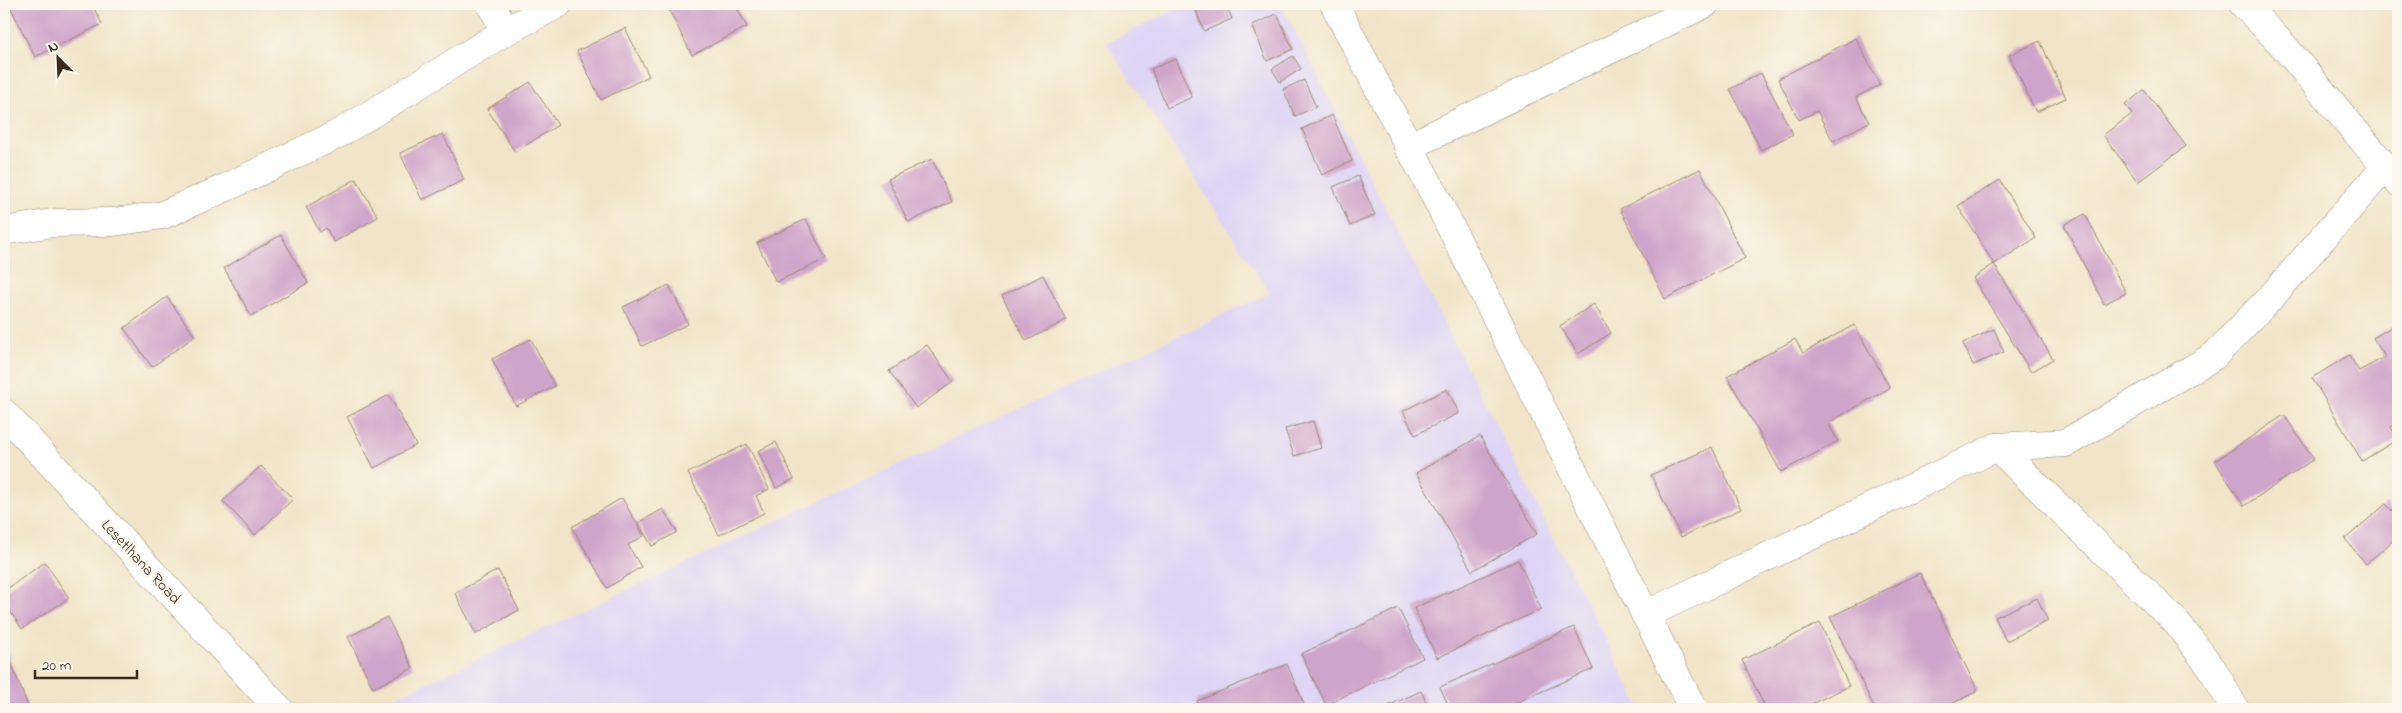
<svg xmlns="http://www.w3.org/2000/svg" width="2402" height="713" font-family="'Indie Flower',sans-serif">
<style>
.built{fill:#ded5f5}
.building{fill:#cfa4ca}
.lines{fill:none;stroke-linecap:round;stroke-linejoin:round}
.minor-casing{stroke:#968774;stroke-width:29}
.minor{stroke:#fff;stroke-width:28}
.labels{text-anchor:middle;stroke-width:5;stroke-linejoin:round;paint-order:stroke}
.street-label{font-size:16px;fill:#3b2a1e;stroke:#fbf7ec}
</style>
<rect width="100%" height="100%" fill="#fbf7ec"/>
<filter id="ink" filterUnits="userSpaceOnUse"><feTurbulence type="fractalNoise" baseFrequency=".02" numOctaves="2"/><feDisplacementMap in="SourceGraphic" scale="10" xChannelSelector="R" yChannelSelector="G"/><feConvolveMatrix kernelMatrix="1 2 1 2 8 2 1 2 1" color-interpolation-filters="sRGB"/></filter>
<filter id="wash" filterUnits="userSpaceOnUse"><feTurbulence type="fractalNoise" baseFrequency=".0096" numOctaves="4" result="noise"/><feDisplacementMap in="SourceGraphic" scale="20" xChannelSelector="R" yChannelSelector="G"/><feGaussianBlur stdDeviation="1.12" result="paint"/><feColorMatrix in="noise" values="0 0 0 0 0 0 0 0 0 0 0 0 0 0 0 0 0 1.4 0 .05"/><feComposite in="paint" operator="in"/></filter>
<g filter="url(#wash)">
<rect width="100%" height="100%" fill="#f2e4c9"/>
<path class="built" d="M1187 4H1281L1641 709H370L1270 293 1106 43Z"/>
<g id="blocks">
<g class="building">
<path d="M9 4H92L102 24 35 57Z"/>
<path d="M671 4H735L747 27 692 55 667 6Z"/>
<path d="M1212 4H1226L1232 19 1204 31 1196 11Z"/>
<path d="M1277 14 1293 49 1267 61 1252 25Z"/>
<path d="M625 28 649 76 601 100 577 51Z"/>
<path d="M1856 38 1880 85 1856 97 1869 122 1833 141 1817 111 1799 120 1778 79Z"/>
<path d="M2040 41 2066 98 2036 112 2009 55Z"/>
<path d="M1293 56 1301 69 1280 82 1272 69Z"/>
<path d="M1176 59 1192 97 1167 108 1151 69Z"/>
<path d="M1761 73 1793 134 1761 150 1730 89Z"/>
<path d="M1304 80 1316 107 1295 116 1283 89Z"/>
<path d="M530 82 558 125 515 152 487 109Z"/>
<path d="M2144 90 2186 146 2138 182 2103 135 2132 114 2125 105Z"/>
<path d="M1332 115 1352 161 1322 175 1302 129Z"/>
<path d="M443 134 464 180 422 200 400 153Z"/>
<path d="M932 159 952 202 908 222 888 179Z"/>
<path d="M1700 169 1745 258 1665 299 1620 209Z"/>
<path d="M1358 176 1375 215 1350 226 1333 187Z"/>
<path d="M356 179 378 217 334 242 326 228 320 232 306 207Z"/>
<path d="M2000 180 2036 238 1994 264 1958 206Z"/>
<path d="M2085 214 2126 293 2104 304 2064 225Z"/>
<path d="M806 219 826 259 776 282 757 243Z"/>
<path d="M281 235 308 283 251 316 224 268Z"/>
<path d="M1994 264 2053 359 2031 372 1973 278Z"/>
<path d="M1043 275 1066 320 1026 341 1002 296Z"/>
<path d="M669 285 688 324 642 346 623 307Z"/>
<path d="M167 297 195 336 152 367 124 328Z"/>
<path d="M1594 304 1611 333 1578 354 1560 326Z"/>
<path d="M1854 325 1890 388 1828 423 1838 441 1781 472 1727 376 1795 339 1803 353Z"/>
<path d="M2393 326 2398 334V423L2391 427 2398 439 2362 461 2312 378 2349 355 2359 371 2385 357 2373 338Z"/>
<path d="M1994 329 2004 352 1973 365 1963 343Z"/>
<path d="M531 339 555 386 516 406 492 359Z"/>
<path d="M927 345 953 382 916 408 889 371Z"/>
<path d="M1447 389 1459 413 1415 435 1403 411Z"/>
<path d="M389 395 416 445 374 468 347 417Z"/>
<path d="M2284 415 2314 459 2244 506 2215 461Z"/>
<path d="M1313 421 1321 448 1294 456 1285 429Z"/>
<path d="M1480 436 1537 534 1472 571 1416 473Z"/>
<path d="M776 442 794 479 776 488 758 451Z"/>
<path d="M747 444 769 489 756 496 764 513 719 535 688 473Z"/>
<path d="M1712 447 1741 509 1681 537 1651 475Z"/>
<path d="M261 466 293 499 255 535 223 501Z"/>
<path d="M622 498 644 536 628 545 641 567 607 588 572 527Z"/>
<path d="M2386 504 2398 518V536L2366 564 2345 539Z"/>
<path d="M663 509 677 532 652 546 638 523Z"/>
<path d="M1518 560 1541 609 1437 658 1414 608Z"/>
<path d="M45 562 69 598 22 629 4 602V591Z"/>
<path d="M498 570 519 610 476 634 455 593Z"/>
<path d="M1920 573 1978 691 1941 709H1875L1830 617Z"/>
<path d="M2037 598 2048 621 2006 641 1995 617Z"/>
<path d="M1398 608 1423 658 1326 705 1301 654Z"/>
<path d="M387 617 413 668 373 688 348 637Z"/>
<path d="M1820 623 1849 686 1801 709H1766L1742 660Z"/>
<path d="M1574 627 1593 669 1502 709H1450L1440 687Z"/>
<path d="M6 650 29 709H4V651Z"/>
<path d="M1287 664 1306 709H1200L1197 701Z"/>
<path d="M1421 691 1429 709H1381Z"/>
</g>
</g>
</g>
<g filter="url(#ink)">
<use href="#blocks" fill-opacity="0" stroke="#968774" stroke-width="1"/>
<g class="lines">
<g class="minor-casing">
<g id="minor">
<path d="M490 4 506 31"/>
<path d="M1334 4 1431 188 1693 709"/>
<path d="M2243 4 2281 43 2398 182"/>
<path d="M1408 147 1705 4"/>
<path d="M4 231 52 223 113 222 163 215 227 187 340 133 506 31 558 4"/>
<path d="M4 413 279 709"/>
<path d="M1997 447 2066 443 2214 356 2272 296 2385 167"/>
<path d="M1645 615 1997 447 2177 623 2213 670 2235 709"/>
</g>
</g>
<use href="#minor" class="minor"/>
</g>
</g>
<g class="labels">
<g class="street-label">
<text transform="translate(142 561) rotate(47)" y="6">Lesetlhana Road</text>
</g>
</g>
<rect width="2402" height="713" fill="none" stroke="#fbf7ec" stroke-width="20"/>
<g transform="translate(58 58) rotate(336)" stroke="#fbf7ec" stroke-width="4" paint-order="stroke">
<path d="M0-4L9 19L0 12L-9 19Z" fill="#3b2a1e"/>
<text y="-8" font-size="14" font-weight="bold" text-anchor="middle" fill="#3b2a1e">N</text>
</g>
<path d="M35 670v8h102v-8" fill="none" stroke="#3b2a1e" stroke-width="2.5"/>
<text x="42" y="670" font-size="15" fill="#3b2a1e" stroke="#fbf7ec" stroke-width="4" paint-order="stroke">20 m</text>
</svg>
